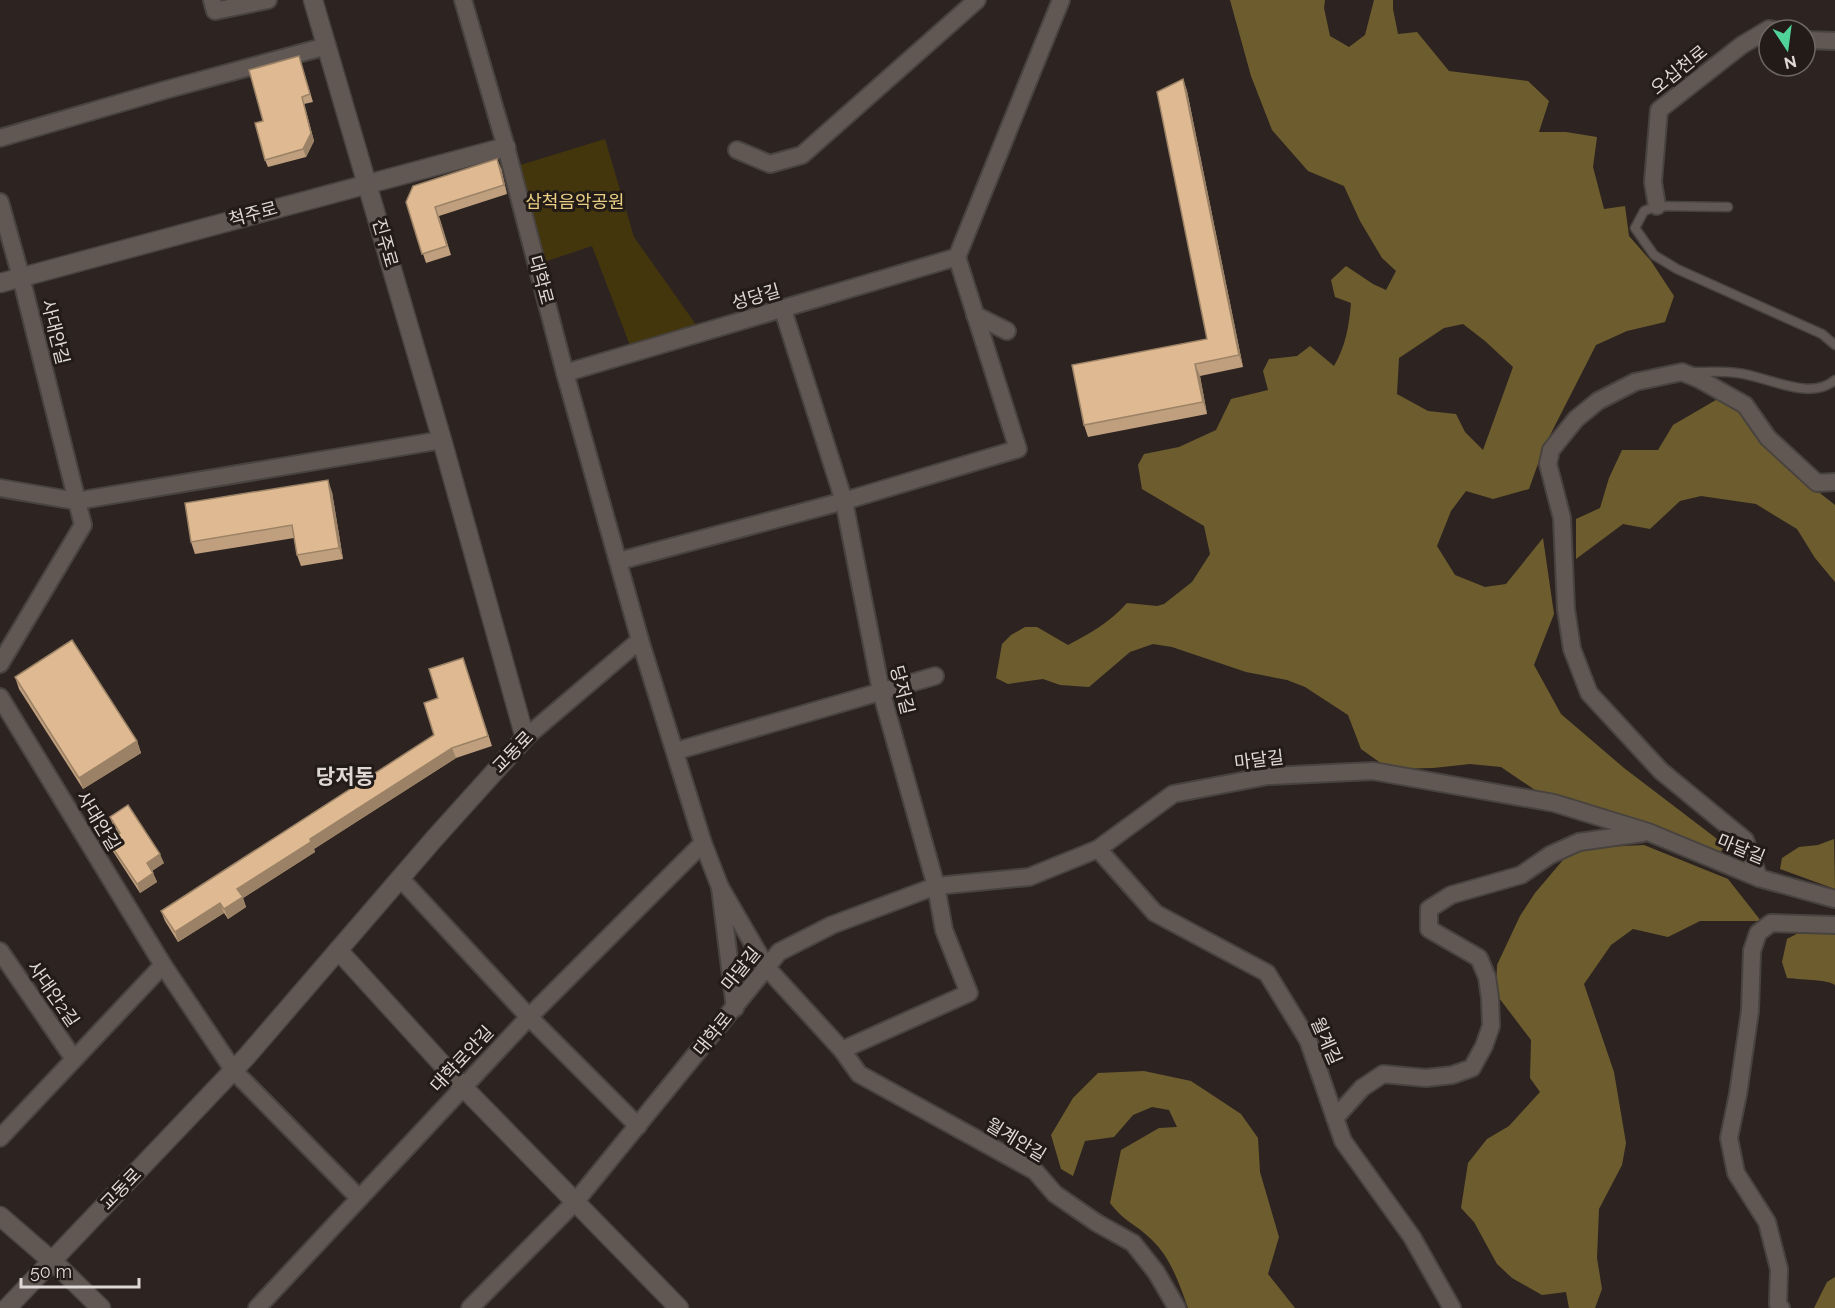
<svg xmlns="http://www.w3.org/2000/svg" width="1835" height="1308" font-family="Raleway,'Noto Sans KR',sans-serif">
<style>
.green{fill:#43360d}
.forest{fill:#6d5d2e;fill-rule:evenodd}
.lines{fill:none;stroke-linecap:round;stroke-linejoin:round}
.lane-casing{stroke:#49433f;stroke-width:11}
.street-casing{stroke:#49433f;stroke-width:20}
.secondary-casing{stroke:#49433f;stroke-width:21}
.lane{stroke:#615854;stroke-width:8}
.street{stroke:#615854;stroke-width:16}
.secondary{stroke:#615854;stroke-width:18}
.wall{fill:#bf9f7d}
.shaded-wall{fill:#9b8266}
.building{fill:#deb991;stroke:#9b8266;stroke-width:1.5}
.labels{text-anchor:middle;stroke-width:6;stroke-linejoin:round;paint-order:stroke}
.street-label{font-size:18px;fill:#ded8d6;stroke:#231b17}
.park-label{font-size:18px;fill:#e9cf84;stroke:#231b17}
.quarter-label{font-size:21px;font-weight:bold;fill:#ded8d6;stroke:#231b17}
</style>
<rect width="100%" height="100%" fill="#2d2421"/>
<path class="green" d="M605 139 634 237 699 329 631 348 592 246 541 263 517 166Z"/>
<g class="forest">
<path d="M1230 0H1325L1324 8 1330 36 1349 47 1365 35 1374 0H1393V9L1398 34 1417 32 1449 71 1528 81 1549 101 1539 132H1566L1597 137 1593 167 1604 209 1625 206 1629 236 1651 261 1674 296 1665 322 1627 331 1596 345 1544 447 1529 489 1493 499 1466 491 1451 511 1437 546 1455 575 1485 587 1506 584 1543 538 1554 614 1534 665 1561 714 1624 768 1725 845 1720 853 1596 807 1535 790 1501 767 1470 764 1433 768 1389 769 1361 749 1348 715 1305 687 1287 680 1246 672 1172 647 1153 644 1130 652 1089 687 1060 685 1043 679 1008 684 996 678 1002 644 1011 635 1025 627H1037L1068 645C1091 633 1110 622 1127 603L1157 606 1164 604 1192 582 1210 554 1204 526 1142 489 1138 465 1144 454 1179 447 1216 430 1231 399 1268 390 1263 371 1269 359 1297 356 1310 346 1334 366C1346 345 1349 326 1351 303L1335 297 1331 280 1346 266 1373 284 1386 290 1396 271 1382 258 1360 221 1344 186 1308 171 1272 130 1251 76ZM1463 324 1485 341 1513 367 1483 450 1465 432 1456 414 1428 411 1397 394 1399 358 1444 328Z"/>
<path d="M1721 397 1742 411 1811 486 1835 505V582L1815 558 1797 529 1756 504 1701 496 1680 501 1650 529 1623 524 1576 559V519L1600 508 1609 478 1622 450H1658L1673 425Z"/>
<path d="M1834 839 1835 889 1780 869 1782 858 1799 847 1818 845Z"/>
<path d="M1644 845 1728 879 1761 921H1700L1668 937 1633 929 1611 945 1584 984 1614 1072 1626 1143 1622 1165 1599 1209 1597 1258 1602 1289 1595 1308H1569L1566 1292 1542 1295 1512 1278 1497 1264 1474 1222 1461 1208 1468 1163 1487 1139 1509 1126 1540 1092 1530 1078 1531 1040 1496 994 1497 965 1520 916 1535 893 1563 860 1584 848Z"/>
<path d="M1802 931 1835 934V985C1827 979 1799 980 1787 978L1782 962 1787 939Z"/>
<path d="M1144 1071 1191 1081 1241 1114 1258 1138 1260 1172 1279 1237 1268 1274 1295 1308H1188C1179 1283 1171 1258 1151 1239 1137 1225 1122 1220 1110 1203L1121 1150 1159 1128 1177 1127 1169 1110 1152 1107 1133 1115 1114 1137 1085 1141 1073 1176 1061 1169 1051 1135 1073 1098 1098 1073Z"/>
<path d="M1835 1277V1308H1814L1827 1282Z"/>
</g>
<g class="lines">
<g class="lane-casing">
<g id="lane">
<path d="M1728 207 1657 206 1644 211 1635 228 1654 255 1677 269 1822 334 1835 345"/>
<path d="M1695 372C1708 372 1723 371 1737 373 1767 376 1810 402 1835 380"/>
</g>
</g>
<g class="street-casing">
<g id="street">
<path d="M212 0 215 11 268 0"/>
<path d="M463 0 506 147 565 373 640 640 703 843 720 887 735 1008"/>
<path d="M1805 40 1835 41"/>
<path d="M0 138 165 90 327 46"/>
<path d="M737 150 770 164 802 155 977 0"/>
<path d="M0 202 21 277 83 525 0 664"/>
<path d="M1657 206 1653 182 1659 110 1742 45 1769 29 1774 30"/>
<path d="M975 315 1007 331"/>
<path d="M565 373 957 257 1061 0"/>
<path d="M0 488 76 501 442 440"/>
<path d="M619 561 844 501 1018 449 957 257"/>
<path d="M0 697 163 965 234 1071 359 1198"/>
<path d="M525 738 640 640"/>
<path d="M676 751 935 676"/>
<path d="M1098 849 1155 913 1267 973 1308 1040 1343 1141 1412 1237 1452 1308"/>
<path d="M400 878 529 1017 638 1126"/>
<path d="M1759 878 1745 840 1661 771 1589 693 1572 649 1566 609 1562 518 1548 464 1551 450 1576 419 1598 401 1635 382 1682 372 1699 379 1745 405 1768 438 1817 483 1835 482"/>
<path d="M720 887 767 968 842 1050 969 993 944 930 936 886 881 691 844 501 783 310"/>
<path d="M0 951 74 1059"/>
<path d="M842 1050 859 1074 1035 1171 1055 1194 1097 1223 1133 1243 1156 1272 1177 1308"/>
<path d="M1335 1118 1362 1088 1383 1074 1426 1078 1452 1075 1472 1068 1484 1046 1491 1026 1490 998 1487 977 1479 958 1429 929V909L1451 895 1521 875 1550 855 1579 842 1643 833"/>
<path d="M0 1138 163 965"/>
<path d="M257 1308 529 1017 703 843"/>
<path d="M470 1308 576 1201 779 952 832 925 936 886 1029 877 1098 849 1173 794 1268 776 1373 771 1554 803 1648 832 1759 878 1835 899"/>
<path d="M1781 1308 1778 1304 1779 1269 1767 1222 1736 1173 1729 1138 1738 1094 1750 1011 1752 951 1758 933 1771 923 1835 925"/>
</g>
</g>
<g class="secondary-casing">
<g id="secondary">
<path d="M0 283 506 147"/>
<path d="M338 950 463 1087 679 1308"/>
<path d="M0 1216 60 1268 101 1308"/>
<path d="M7 1308 247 1056 434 839 525 738 442 440 313 0"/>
</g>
</g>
<use href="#lane" class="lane"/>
<use href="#street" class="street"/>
<use href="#secondary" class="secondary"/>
</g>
<g class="wall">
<path d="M299 56 313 102 304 104 314 141 306 157 268 167 265 160 263 121Z"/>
<path d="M1183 79 1187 91 1243 367 1200 376 1207 414 1088 437 1084 425 1207 339Z"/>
<path d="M501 168 507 194 439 216 451 255 426 263 406 202Z"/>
<path d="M332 492 343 559 301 566 297 555 294 538 195 554 191 542Z"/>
<path d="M463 658 492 746 456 758 314 849 315 852 243 898 246 907 228 919 224 913 178 942 165 921 161 911 434 735 438 698Z"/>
<path d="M15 677 137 741 141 753 83 789 19 689Z"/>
<path d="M110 817 164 863 152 871 157 882 140 893 112 850 108 841 119 834 113 825Z"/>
</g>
<g class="shaded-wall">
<path d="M1183 79 1187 91 1243 367 1239 355Z"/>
<path d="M302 97 314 141 306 157 303 149Z"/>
<path d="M497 159 501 168 507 194 504 185Z"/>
<path d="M1195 364 1200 376 1207 414 1203 402Z"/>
<path d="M328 480 332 492 343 559 339 548Z"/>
<path d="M137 741 141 753 83 789 79 778Z"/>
<path d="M452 748 456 758 314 849 315 852 243 898 246 907 228 919 224 909 237 889 310 839Z"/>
<path d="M160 854 164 863 150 872 147 863Z"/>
<path d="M153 873 157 882 140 893 137 884Z"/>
<path d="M220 903 224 913 178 942 175 932Z"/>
</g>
<g class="building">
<path d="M299 56 310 94 302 97 311 133 303 149 265 160 255 123 263 121 249 70Z"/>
<path d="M1183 79 1239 355 1195 364 1203 402 1084 425 1072 365 1207 339 1157 92Z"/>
<path d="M497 159 504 185 435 207 447 246 422 254 406 202 413 186Z"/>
<path d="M328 480 339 548 297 555 292 525 191 542 185 503Z"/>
<path d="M72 640 137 741 79 778 15 677Z"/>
<path d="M463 658 488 736 452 748 310 839 311 842 237 889 243 897 224 909 220 903 175 932 161 911 434 735 424 703 438 698 429 669Z"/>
<path d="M128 805 160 854 147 863 153 873 137 884 108 841 120 833 110 817Z"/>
</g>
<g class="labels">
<g class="street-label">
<text transform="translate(1679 70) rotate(-39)" y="6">오십천로</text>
<text transform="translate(253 214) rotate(-15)" y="6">척주로</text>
<text transform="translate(385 243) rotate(74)" y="6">진주로</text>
<text transform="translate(541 280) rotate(75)" y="6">대학로</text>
<text transform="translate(756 297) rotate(-16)" y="6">성당길</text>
<text transform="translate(55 332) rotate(76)" y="6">사대안길</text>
<text transform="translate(902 690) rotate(76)" y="6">당저길</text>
<text transform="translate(513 752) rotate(-46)" y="6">교동로</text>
<text transform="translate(1259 760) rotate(-7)" y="6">마달길</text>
<text transform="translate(98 821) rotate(59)" y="6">사대안길</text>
<text transform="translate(1741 849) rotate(22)" y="6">마달길</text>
<text transform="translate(741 969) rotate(-51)" y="6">마달길</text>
<text transform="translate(53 994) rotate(55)" y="6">사대안2길</text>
<text transform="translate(713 1034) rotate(-51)" y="6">대학로</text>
<text transform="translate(1326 1041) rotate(66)" y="6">월계길</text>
<text transform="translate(462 1059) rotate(-47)" y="6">대학로안길</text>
<text transform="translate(1016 1140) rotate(31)" y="6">월계안길</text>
<text transform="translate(121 1189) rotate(-46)" y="6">교동로</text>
</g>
<g class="park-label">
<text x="575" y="208">삼척음악공원</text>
</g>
<g class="quarter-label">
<text x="345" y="784">당저동</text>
</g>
</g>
<g transform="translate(1787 48) rotate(167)"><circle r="28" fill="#231b17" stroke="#6e6763" stroke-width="1.5"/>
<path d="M0-4.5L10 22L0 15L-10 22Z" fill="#50d398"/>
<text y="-9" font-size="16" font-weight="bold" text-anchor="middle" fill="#ded8d6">N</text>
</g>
<path d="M21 1278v9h118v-9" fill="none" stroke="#ded8d6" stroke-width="3"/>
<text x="30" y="1278" font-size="18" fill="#ded8d6" stroke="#231b17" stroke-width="4.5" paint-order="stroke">50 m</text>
</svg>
